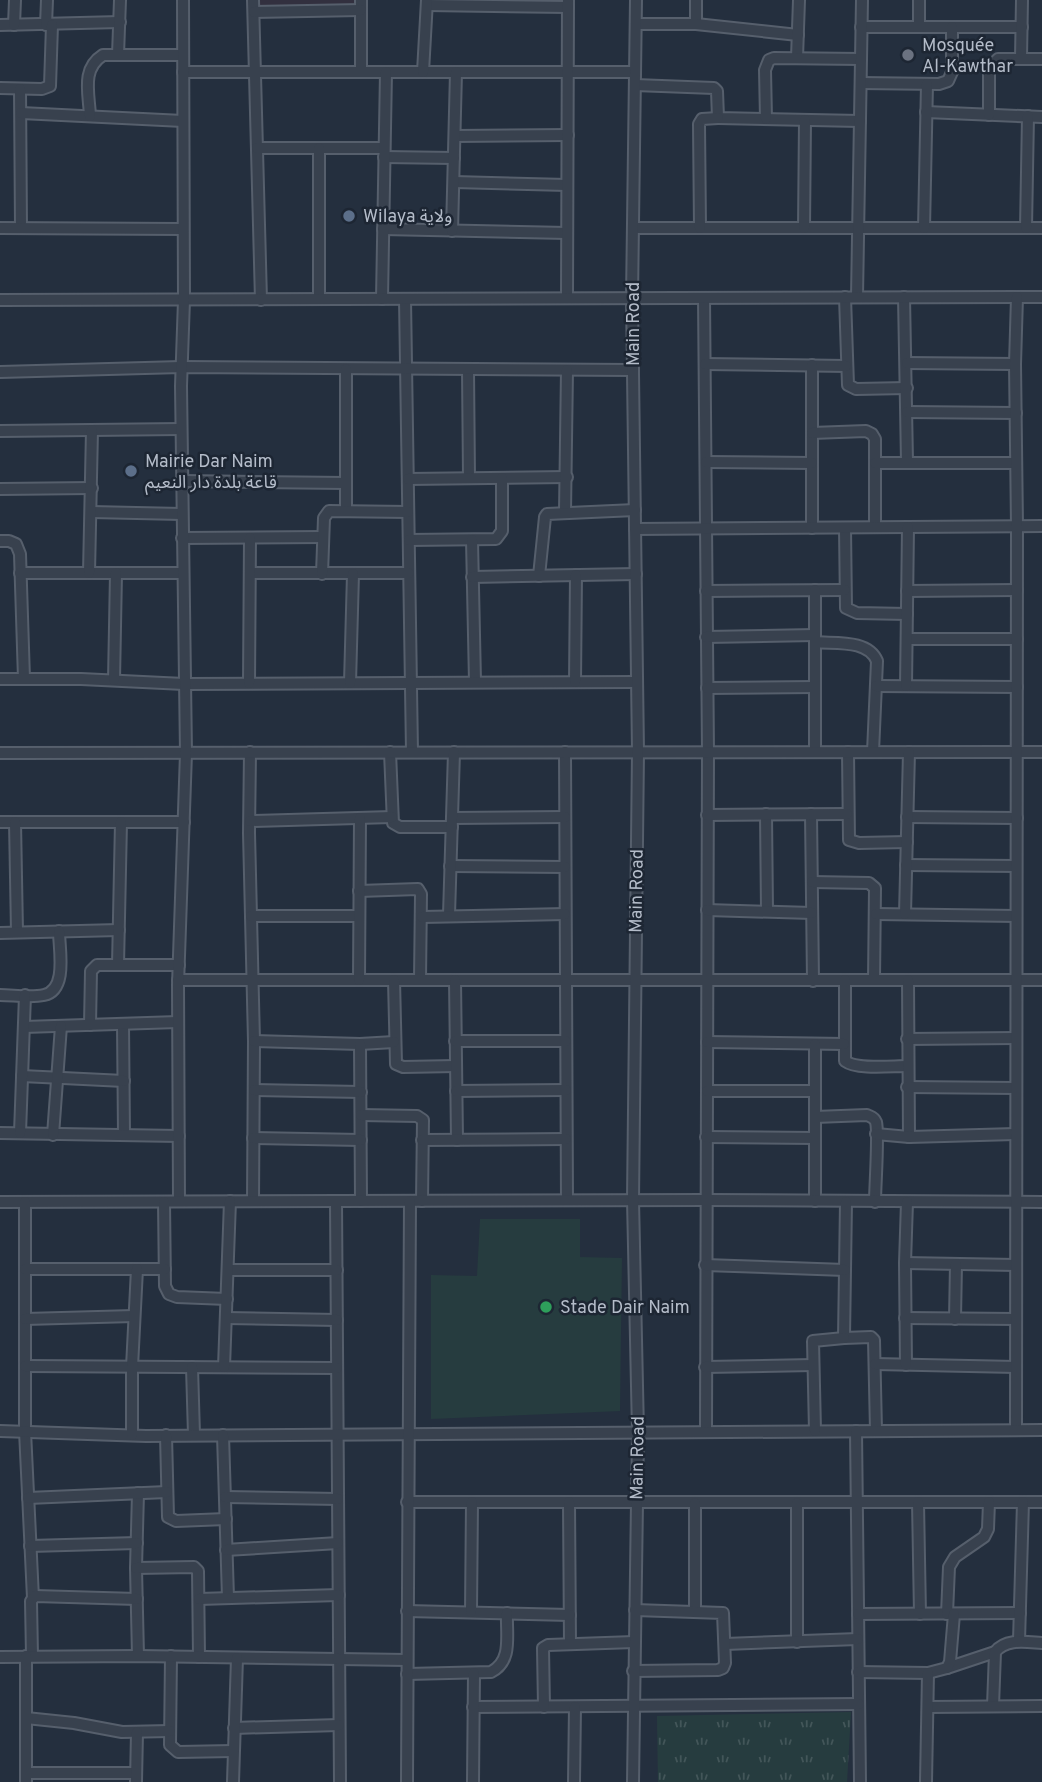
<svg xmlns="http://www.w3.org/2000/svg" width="1042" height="1782" font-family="Overpass,'Noto Sans Arabic',sans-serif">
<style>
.medical{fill:#32303f}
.grass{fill:#263c3f}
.park{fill:url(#park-tufts)}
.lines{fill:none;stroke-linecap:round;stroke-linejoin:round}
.minor-casing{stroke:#565f6c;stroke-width:14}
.minor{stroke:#38414e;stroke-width:10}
.worship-dot{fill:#6b7280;stroke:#1d2633;stroke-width:2.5}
.service-dot{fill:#5c6f8a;stroke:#1d2633;stroke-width:2.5}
.leisure-dot{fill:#2e9e5b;stroke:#1d2633;stroke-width:2.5}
.labels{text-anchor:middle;stroke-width:5;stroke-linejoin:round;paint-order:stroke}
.poi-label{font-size:18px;fill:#b4bcc9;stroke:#1d2633;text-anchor:start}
.street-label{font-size:18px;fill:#b4bcc9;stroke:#1d2633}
</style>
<defs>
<pattern id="park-tufts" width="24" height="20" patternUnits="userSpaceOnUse" patternTransform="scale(1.75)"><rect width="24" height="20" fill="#263c3f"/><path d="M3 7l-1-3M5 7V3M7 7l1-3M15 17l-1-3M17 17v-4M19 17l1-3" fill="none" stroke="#435659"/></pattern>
</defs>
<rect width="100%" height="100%" fill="#242f3e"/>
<path class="medical" d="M256 0H356V6L256 7Z"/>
<path class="grass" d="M480 1219H580V1257L622 1258 620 1411 431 1419V1275L477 1276Z"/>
<path class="park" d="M851 1712 847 1782H658L657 1716Z"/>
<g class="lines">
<g class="minor-casing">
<g id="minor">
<path d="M253 0 261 300"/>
<path d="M361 0V72"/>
<path d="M696 0V24"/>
<path d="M919 0V27"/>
<path d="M427 5 568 7"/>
<path d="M254 12 361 10"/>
<path d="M636 24H696L798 35"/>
<path d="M0 25 120 22"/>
<path d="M14 25 15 0"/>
<path d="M46 25 47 0"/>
<path d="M861 27H1022"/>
<path d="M118 55 120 0"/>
<path d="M797 58 799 0"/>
<path d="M1021 58 1022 0"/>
<path d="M183 72H635"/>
<path d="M423 72 427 0"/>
<path d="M861 83 939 84 948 81 952 72V27"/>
<path d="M635 85 714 88 717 91 718 118 860 121"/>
<path d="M0 88 42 89 50 86 52 25"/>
<path d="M20 89 21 228"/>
<path d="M926 112 1042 117"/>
<path d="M21 113 183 121"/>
<path d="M989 115V68L998 59H1042"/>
<path d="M90 116C89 93 81 69 103 55H183"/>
<path d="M766 119 765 70 769 60 774 58 861 59"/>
<path d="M455 136 568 135"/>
<path d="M257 148H384"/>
<path d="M319 148V299"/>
<path d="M384 157 454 158"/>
<path d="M454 182 567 185"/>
<path d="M0 228 183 229"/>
<path d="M633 228H1042"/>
<path d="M700 228 699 124 702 119 718 118"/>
<path d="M804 228 805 120"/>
<path d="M924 228 927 84"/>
<path d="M1026 228 1028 116"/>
<path d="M383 229 567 233"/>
<path d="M452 231 456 72"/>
<path d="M845 297 848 385 856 389 907 388"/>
<path d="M857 297 862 0"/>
<path d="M904 297 907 462"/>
<path d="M567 298 568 0"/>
<path d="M704 298 708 752 706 1432"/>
<path d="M382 299 386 72"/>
<path d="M405 299 412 752"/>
<path d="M0 300 1042 297"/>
<path d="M907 363 1015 364"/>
<path d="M705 364 846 366"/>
<path d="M812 365V528"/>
<path d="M468 370 469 478"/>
<path d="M0 372 181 367 633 370"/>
<path d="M907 412 1016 413"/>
<path d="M0 431 181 429"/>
<path d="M812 433 866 431 872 434 875 439V527"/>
<path d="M706 462 812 463"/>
<path d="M875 463H1016"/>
<path d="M408 479 567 477"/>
<path d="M182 481 346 483"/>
<path d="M0 489 92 488"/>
<path d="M346 510V369"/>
<path d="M91 512 182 514"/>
<path d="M565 512 567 370"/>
<path d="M845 528 846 608 857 613 907 614"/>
<path d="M635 529 1042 526"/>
<path d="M182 538 323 537"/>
<path d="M409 540 496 539 502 531V478"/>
<path d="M472 540 475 682"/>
<path d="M0 541H9L16 544 20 554 24 679"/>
<path d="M20 573H183"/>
<path d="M89 573 92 430"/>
<path d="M250 573H409"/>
<path d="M322 574 324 518 329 511 408 512"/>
<path d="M539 576 545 517 547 514 635 510"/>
<path d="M472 577 636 574"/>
<path d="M706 591 845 590"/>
<path d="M907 591 1017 590"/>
<path d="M706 637 815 635"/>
<path d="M907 639H1017"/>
<path d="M815 642C835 644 868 639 877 661L873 752"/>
<path d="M0 679H81L184 684 637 682"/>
<path d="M114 680 116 573"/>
<path d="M575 682 576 575"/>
<path d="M249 683 250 538"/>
<path d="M350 683 353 574"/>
<path d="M876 686 1017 687"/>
<path d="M906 686 908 527"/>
<path d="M707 688 815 687"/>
<path d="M250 752 249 833 254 1041 253 1201"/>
<path d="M390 752 393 823 400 827H452"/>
<path d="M565 752 567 1200"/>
<path d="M815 752V590"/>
<path d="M848 752 849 840 859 843 907 842"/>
<path d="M0 753 1042 752"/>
<path d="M766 814 767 911"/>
<path d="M811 814 813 981"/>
<path d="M707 815 847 814"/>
<path d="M907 817 1017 818"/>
<path d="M452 818 565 817"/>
<path d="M250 821 392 817"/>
<path d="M0 822H184"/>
<path d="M15 822 17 932"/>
<path d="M906 865 1016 866"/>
<path d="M450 866 565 867"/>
<path d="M812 882 869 883 875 888 874 980"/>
<path d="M359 891 418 889 421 894 420 980"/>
<path d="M707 910 812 913"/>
<path d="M876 914 1016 916"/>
<path d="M905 914 909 752"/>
<path d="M449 915 454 752"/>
<path d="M251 916H359"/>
<path d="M422 917 565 914"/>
<path d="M0 933 119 930"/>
<path d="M118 965 121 822"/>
<path d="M178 980H1042"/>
<path d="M359 980 360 818"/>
<path d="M394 980 396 1064 403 1067 456 1066"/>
<path d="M455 980 457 1140"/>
<path d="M845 980V1061C857 1070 891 1066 907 1066"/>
<path d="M908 980 909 1137"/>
<path d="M0 995C13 995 31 998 44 995 68 990 59 949 59 931"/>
<path d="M123 1024 124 1135"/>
<path d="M90 1025 91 971 97 965H179"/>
<path d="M24 1027 178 1022"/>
<path d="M907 1039 1016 1038"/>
<path d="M254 1041 360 1044 394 1042"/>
<path d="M455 1041H566"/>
<path d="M707 1042 844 1044"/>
<path d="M360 1044 361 1201"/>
<path d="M22 1076 124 1081"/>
<path d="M907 1087 1016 1088"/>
<path d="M254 1090 361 1092"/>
<path d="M456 1091 566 1090"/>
<path d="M707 1091H815"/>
<path d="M361 1115 417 1116 423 1120 422 1201"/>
<path d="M815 1117 867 1115C871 1117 874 1117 876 1122 879 1133 875 1186 875 1202"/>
<path d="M0 1133 179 1136"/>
<path d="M20 1133 25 995"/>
<path d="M876 1134 909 1137 1015 1134"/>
<path d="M53 1135 61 1026"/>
<path d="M706 1137 815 1138"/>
<path d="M253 1138 361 1140"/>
<path d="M422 1140 566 1139"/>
<path d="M179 1201 178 985 186 753 181 386 184 300 183 0"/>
<path d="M336 1201 340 1782"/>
<path d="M815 1201V1044"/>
<path d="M0 1202 706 1200 1042 1202"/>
<path d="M25 1202V1431L33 1598"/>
<path d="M164 1202 165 1286 169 1294 177 1297 227 1299"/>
<path d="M846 1202 844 1338 871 1337 874 1340 876 1431"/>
<path d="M905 1263 1016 1265"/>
<path d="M705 1265 845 1270"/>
<path d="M25 1269H165"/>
<path d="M228 1270H337"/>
<path d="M226 1318 337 1320"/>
<path d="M905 1318 1016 1319"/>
<path d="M25 1319 134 1316"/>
<path d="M955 1319 956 1264"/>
<path d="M875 1364 1016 1367"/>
<path d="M906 1365 905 1263 907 1202"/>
<path d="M25 1366 337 1368"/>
<path d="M192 1367 194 1435"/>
<path d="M224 1367 230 1201"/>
<path d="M705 1367 813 1365"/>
<path d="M1016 1430 1017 526 1015 364 1017 297"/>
<path d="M0 1431 146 1436 1042 1430"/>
<path d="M815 1431 813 1341 844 1338"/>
<path d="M856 1431 860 1782"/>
<path d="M132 1435V1367L137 1269"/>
<path d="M166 1435 168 1517 176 1521 226 1519"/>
<path d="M223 1435 228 1598"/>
<path d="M138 1493 136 1568 138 1656"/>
<path d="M225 1497 338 1499"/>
<path d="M28 1498 167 1492"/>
<path d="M407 1502H1042"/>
<path d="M569 1502 570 1644"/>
<path d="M918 1502 920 1614"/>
<path d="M30 1546 137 1543"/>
<path d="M226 1550 338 1543"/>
<path d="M136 1568 194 1567 198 1571 199 1657"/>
<path d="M199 1599 339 1595"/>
<path d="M407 1611 570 1615"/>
<path d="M695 1611V1503"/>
<path d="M471 1612 472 1502"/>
<path d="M858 1614 1020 1613"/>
<path d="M947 1614 949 1567 955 1557 984 1537 988 1529 989 1502"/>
<path d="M1019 1641 1023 1502"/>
<path d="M797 1642V1503"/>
<path d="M725 1644 858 1639"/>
<path d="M32 1656 31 1601 35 1596 137 1599"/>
<path d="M171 1656 170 1745 178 1752 233 1751"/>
<path d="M0 1657 138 1656 407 1660"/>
<path d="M947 1668 995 1652"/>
<path d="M633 1671 718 1670 723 1668 725 1663 723 1613 635 1610"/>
<path d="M858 1672 928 1673 947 1668 950 1662 954 1614"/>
<path d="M407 1674 491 1672C513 1661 506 1635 507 1613"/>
<path d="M993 1706 995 1652C1006 1638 1026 1642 1042 1643"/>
<path d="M473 1707 859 1704"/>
<path d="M544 1707 543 1648 548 1645 634 1642"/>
<path d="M928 1707 1042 1706"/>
<path d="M26 1718 74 1723 122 1732 170 1731"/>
<path d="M234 1728 339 1725"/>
<path d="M26 1773H136"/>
<path d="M26 1782V1656"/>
<path d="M136 1782 137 1732"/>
<path d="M233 1782 237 1658"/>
<path d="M407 1782 410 1201"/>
<path d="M473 1782 474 1673"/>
<path d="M574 1782 575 1707"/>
<path d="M633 1782 638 1432 633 1200 638 752 632 298 636 0"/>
<path d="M926 1782 928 1673"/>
</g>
</g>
<use href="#minor" class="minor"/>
</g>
<circle class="worship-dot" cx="908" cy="55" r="7"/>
<g class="service-dot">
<circle cx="349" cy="216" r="7"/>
<circle cx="131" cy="471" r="7"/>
</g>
<circle class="leisure-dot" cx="546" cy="1307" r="7"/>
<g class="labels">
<g class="poi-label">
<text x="922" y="51">Mosquée<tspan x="922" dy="21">Al-Kawthar</tspan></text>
<text x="363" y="222">Wilaya ولاية</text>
<text x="145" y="467">Mairie Dar Naim<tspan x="145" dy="21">قاعة بلدة دار النعيم</tspan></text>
<text x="560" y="1313">Stade Dair Naim</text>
</g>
<g class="street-label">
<text transform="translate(633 324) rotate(-90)" y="6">Main Road</text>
<text transform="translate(636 891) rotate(-89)" y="6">Main Road</text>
<text transform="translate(637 1458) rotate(-89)" y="6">Main Road</text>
</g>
</g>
</svg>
